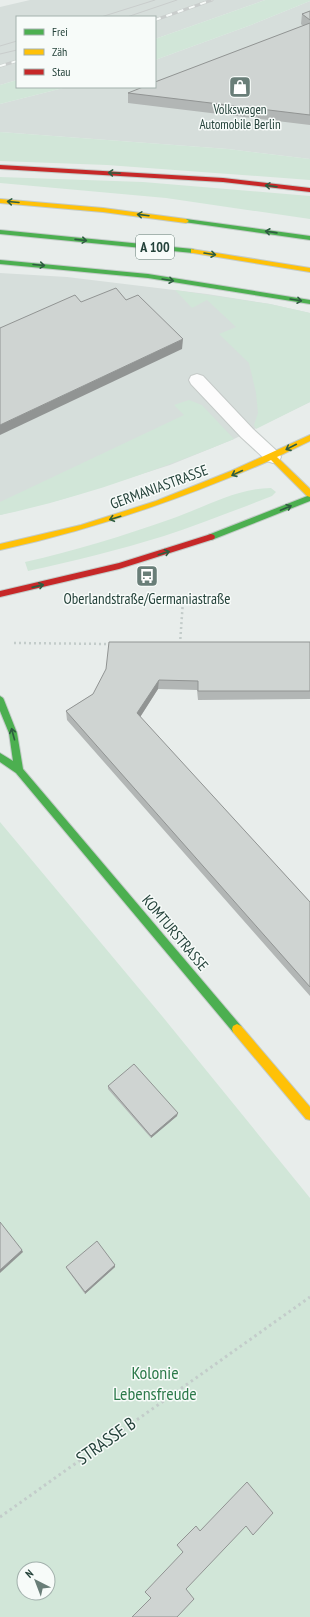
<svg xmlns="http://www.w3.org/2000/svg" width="310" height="1617" font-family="'PT Sans Narrow',sans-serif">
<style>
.built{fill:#d6dedb}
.green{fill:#d1e6d8;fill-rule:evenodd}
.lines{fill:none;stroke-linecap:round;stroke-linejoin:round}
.lane-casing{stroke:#c5cac8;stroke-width:2}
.fast-casing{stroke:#c3cbc8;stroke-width:2}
.slow-casing{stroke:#c3cbc8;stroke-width:2}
.jam-casing{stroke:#c3cbc8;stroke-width:2}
.path-far1{stroke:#c3ccca;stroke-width:2.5;stroke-dasharray:2 3;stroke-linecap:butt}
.path{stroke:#c3ccca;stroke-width:3;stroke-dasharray:2.5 3.5;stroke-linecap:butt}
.lane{fill:#fcfcfc;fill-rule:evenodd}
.fast{fill:#4caf50;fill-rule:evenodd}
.slow{fill:#ffc107;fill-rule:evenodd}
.jam{fill:#c62828;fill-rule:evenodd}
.tram{stroke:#c9cdcc;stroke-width:1}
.rail-casing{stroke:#c9cdcc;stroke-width:3}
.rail{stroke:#f7fbf9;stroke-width:2;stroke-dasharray:6;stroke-linecap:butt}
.wall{fill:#b2b6b5}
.shaded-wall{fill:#919493}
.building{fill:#cfd4d2;stroke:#919493}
.oneway{stroke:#2e5d40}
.labels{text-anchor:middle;stroke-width:3;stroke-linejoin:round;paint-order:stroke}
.far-poi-label{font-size:13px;fill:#24423a;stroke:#f7fbf9}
.shield{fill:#f7fbf9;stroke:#637a73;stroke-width:1}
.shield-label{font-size:14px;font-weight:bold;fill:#24423a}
.street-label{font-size:15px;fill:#24423a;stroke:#f7fbf9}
.poi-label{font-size:15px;fill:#24423a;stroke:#f7fbf9}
.near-park-label{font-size:18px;fill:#2d7a4b;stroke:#f7fbf9}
.near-street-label{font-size:18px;fill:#24423a;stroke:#f7fbf9}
</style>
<rect width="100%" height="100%" fill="#e8edeb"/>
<g class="built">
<path d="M30 0H265L155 39V17H17V80L0 85V7Z"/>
<path d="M310 1V159L228 149 0 132V104L67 87H155V60L251 25Z"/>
<path d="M0 273 67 277 207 294 270 304 310 313V402L234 439 170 465 63 499 0 515Z"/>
</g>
<g class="green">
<path d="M265 0H310V1L251 25 155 60V39Z"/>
<path d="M17 80V87H67L0 104V85Z"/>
<path d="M0 132 228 149 310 159V180L107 165 0 161Z"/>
<path d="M0 177 143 182 310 196V219L166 198 0 183Z"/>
<path d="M175 290 270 304 310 313V402L256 429 254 425 258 413 256 393 249 363 219 334 236 327 207 300 192 308Z"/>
<path d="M189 400 202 405 234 439C158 470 80 498 0 515V502L184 415 174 405Z"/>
<path d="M271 488 276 492 272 496C236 510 200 524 164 536 119 550 74 561 28 571L25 562C74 551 123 536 171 519 203 508 236 488 271 488Z"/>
<path d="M0 822 162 1016 310 1198V1617H0ZM24 1569H48V1593H24Z"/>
</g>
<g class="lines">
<g class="lane-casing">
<path id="lane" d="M197 374 203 376 253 429 279 453 281 457 279 461 273 463 267 461 241 437 191 384 189 380 191 376Z"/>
</g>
<g class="fast-casing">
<g id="fast">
<path d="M186 219 310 236V240L184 222 183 221Z"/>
<path d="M0 230 193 249 196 251 193 253 0 234Z"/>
<path d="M0 260 148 274 310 300V304L148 278 0 264Z"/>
<path d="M310 495V501L214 539 211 540 207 537 208 535Z"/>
<path d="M0 696 3 698 4 700 17 733 23 769 241 1026 242 1029 241 1032 237 1034 233 1032 16 773 0 762V753L13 761 9 733 0 711Z"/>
</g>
</g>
<g class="slow-casing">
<g id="slow">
<path d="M0 199 103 208 186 219 189 221 186 223 103 212 0 203Z"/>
<path d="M191 249 310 268V272L193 253H191Z"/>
<path d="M310 435V441L277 457 310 489V497L307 496 271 460C182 499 95 529 0 550V544L81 525 156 501 231 471Z"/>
<path d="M237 1024 241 1026 310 1107V1120L306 1119 233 1032 232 1029 233 1026Z"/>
</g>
</g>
<g class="jam-casing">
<g id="jam">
<path d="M0 165 223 178 310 188V192L223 182 0 169Z"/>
<path d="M211 534 214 535 215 537 214 539 119 569 0 597V591L119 563Z"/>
</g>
</g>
<g class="path-far1">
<path d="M14 643 111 644"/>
<path d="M180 644 183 600"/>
</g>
<path class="path" d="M0 1517 310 1297"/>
<use href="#lane" class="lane"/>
<use href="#fast" class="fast"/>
<use href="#slow" class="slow"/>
<use href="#jam" class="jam"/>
<g class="tram">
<path d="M101 17 155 0"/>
<path d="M127 17 177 0"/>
<path d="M0 46 17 41"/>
<path d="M0 54 17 50"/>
</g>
<g class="rail-casing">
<g id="rail">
<path d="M155 20 212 0"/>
<path d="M0 66 17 61"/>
</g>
</g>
<use href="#rail" class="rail"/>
</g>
<g class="wall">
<path d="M310 11V125L128 103V93L303 26 301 24 302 14Z"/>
<path d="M310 642V699L198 700 197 690 158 689 140 717 310 902V996L67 720 66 711 93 694Z"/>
<path d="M108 1086 177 1116 151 1138 108 1089Z"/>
<path d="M115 1265V1267L85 1294 67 1269 66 1267Z"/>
</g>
<g class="shaded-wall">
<path d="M183 339 182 349 0 435V425Z"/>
<path d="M159 680 158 689 137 722V713Z"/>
<path d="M178 1113 177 1116 151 1138V1136Z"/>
<path d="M22 1250 23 1252 0 1273V1270Z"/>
<path d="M115 1265V1267L85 1294V1292Z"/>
</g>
<g class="building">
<path d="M310 11V20L302 14Z"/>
<path d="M310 23V115L128 93 143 87H155V82Z"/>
<path d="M116 288 126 300 138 295 183 339 0 425V328L75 295 81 302Z"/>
<path d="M109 642H310V691H198V681L159 680 137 713 310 902V987L66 711 93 694 106 669Z"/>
<path d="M134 1064 178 1113 151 1136 108 1086Z"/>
<path d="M0 1222 22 1250 0 1270Z"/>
<path d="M97 1241 115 1265 85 1292 66 1267Z"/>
<path d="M247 1482 273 1513 253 1535 246 1526 186 1589 194 1599 177 1617H132L151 1598 145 1592 183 1552 177 1545 196 1526 200 1531Z"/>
</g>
<defs><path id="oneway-shaft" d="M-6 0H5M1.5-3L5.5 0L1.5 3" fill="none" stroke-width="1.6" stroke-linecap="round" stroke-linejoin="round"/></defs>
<g class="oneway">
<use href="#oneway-shaft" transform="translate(114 173) rotate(-177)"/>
<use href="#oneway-shaft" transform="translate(271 186) rotate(-173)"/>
<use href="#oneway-shaft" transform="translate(13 202) rotate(-175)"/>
<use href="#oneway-shaft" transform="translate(143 215) rotate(-173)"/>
<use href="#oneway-shaft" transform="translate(271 232) rotate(-172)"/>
<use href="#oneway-shaft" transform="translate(81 240) rotate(6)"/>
<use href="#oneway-shaft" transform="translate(210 254) rotate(9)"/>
<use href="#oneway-shaft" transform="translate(39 265) rotate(5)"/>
<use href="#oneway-shaft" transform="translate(168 280) rotate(9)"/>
<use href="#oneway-shaft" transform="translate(296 300) rotate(9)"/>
<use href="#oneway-shaft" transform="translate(291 447) rotate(153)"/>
<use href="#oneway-shaft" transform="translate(237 473) rotate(155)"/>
<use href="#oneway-shaft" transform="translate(286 508) rotate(-23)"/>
<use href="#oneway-shaft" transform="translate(115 518) rotate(163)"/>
<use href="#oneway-shaft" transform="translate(164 553) rotate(-17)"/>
<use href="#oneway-shaft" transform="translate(38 586) rotate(-13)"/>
<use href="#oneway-shaft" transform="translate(13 734) rotate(-105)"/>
</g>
<defs>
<g id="shop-square" transform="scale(1.15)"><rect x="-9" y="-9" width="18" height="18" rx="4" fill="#697e78" stroke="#f7fbf9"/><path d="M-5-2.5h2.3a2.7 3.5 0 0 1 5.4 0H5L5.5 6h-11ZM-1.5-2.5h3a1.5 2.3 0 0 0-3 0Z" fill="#fff"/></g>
<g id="bus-square" transform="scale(1.15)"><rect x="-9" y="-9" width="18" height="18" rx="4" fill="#697e78" stroke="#f7fbf9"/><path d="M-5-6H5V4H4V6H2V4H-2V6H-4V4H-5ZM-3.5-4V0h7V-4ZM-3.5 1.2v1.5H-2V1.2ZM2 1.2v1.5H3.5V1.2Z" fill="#fff"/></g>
</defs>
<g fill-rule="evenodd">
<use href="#shop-square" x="240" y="87"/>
<use href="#bus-square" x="147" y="576"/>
</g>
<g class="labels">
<g class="far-poi-label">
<text x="240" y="114">Volkswagen<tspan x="240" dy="15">Automobile Berlin</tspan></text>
</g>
<rect class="shield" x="136" y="235" width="38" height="24" rx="3"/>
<g class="shield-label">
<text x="155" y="252">A 100</text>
</g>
<g class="street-label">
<text transform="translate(159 487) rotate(-20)" y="5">GERMANIASTRASSE</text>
<text transform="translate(175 933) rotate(50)" y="5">KOMTURSTRASSE</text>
</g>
<g class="poi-label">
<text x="147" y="604">Oberlandstraße/Germaniastraße</text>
</g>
<g class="near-park-label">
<text x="155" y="1379">Kolonie<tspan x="155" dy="21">Lebensfreude</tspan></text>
</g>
<g class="near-street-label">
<text transform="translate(106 1441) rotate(-35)" y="6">STRASSE B</text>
</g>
</g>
<rect x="16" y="16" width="140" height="72" fill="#f7fbf9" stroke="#a3b1ad"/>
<rect x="24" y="29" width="20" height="6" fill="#4caf50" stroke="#a3b1ad"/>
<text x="52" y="36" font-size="12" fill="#24423a">Frei</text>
<rect x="24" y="49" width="20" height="6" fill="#ffc107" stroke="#a3b1ad"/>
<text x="52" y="56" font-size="12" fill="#24423a">Zäh</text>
<rect x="24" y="69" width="20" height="6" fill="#c62828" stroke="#a3b1ad"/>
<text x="52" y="76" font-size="12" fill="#24423a">Stau</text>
<g transform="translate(36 1581) rotate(318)"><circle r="19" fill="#f7fbf9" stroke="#a3b1ad"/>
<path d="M0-3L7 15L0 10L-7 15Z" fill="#697e78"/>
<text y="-6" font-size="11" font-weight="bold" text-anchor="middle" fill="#24423a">N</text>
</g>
</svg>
